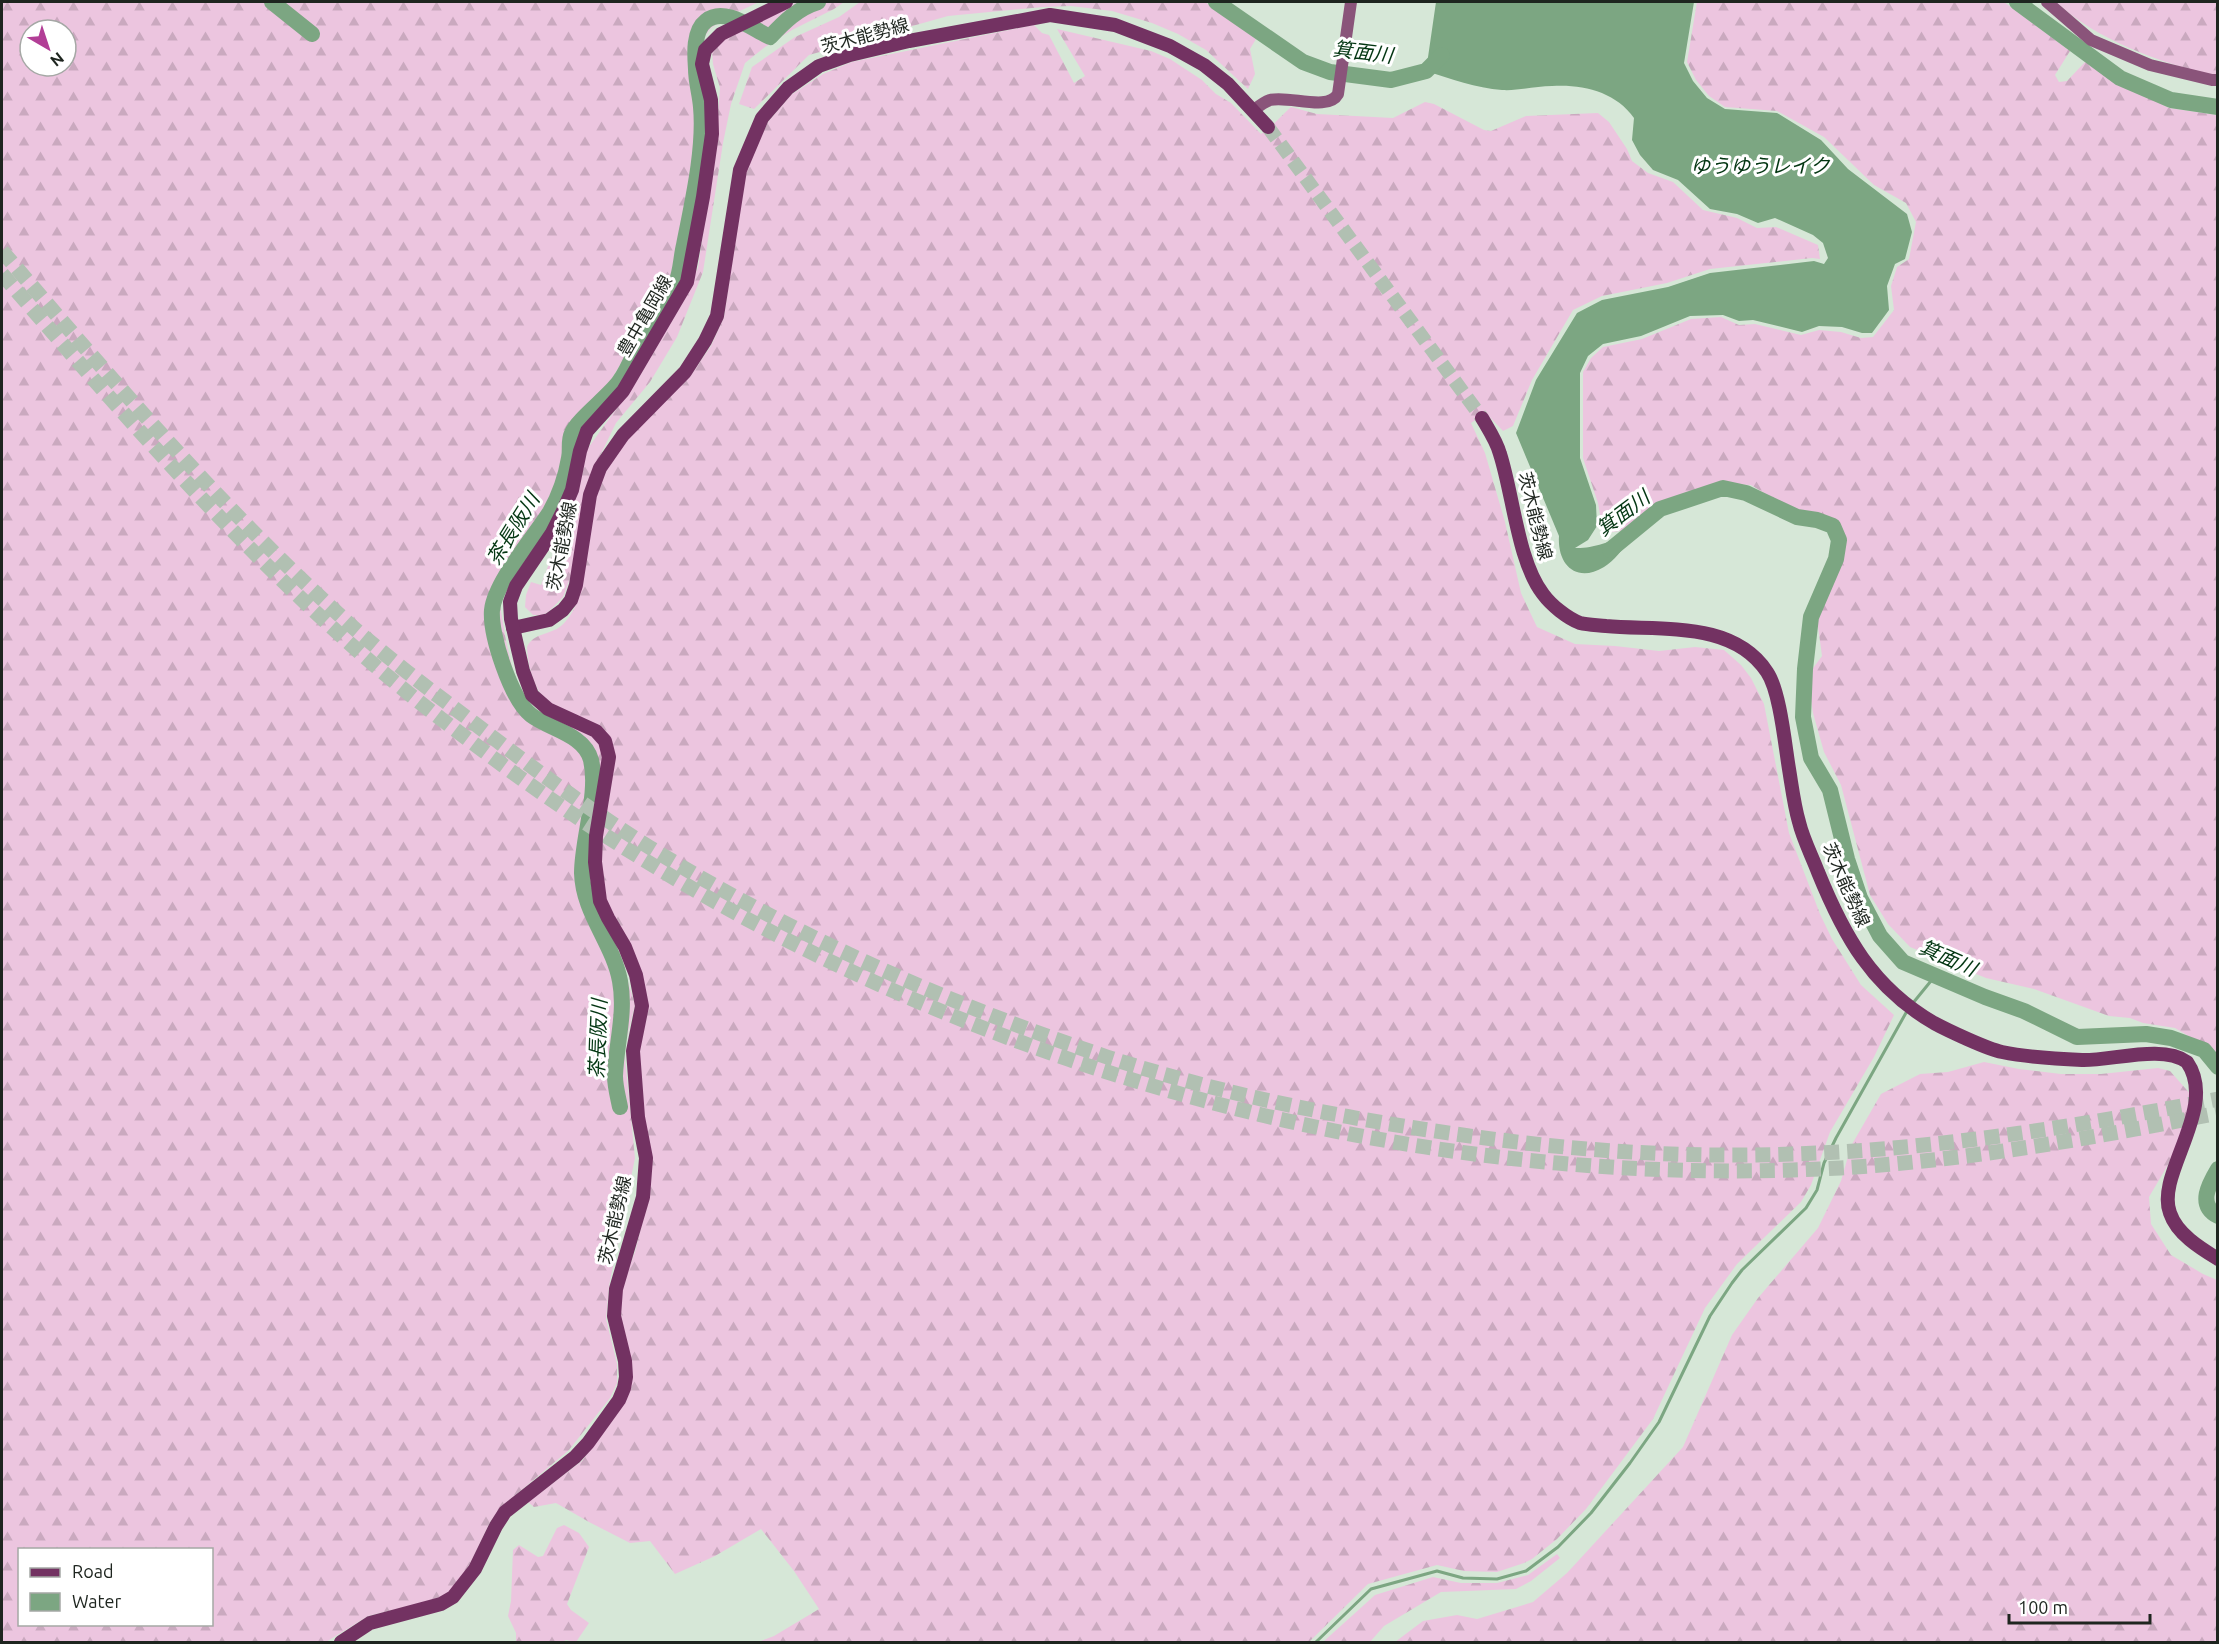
<svg xmlns="http://www.w3.org/2000/svg" width="2219" height="1644" font-family="Ubuntu,'Noto Sans JP',sans-serif">
<style>
.forest{fill:url(#forest-firs);fill-rule:evenodd}
.water{fill:#7ca682}
.lines{fill:none;stroke-linecap:round;stroke-linejoin:round}
.stream{stroke:#7ca682;stroke-width:3}
.river{stroke:#7ca682;stroke-width:16}
.primary-tunnel{stroke:#b1c0b2;stroke-width:14;stroke-dasharray:14 7;stroke-linecap:butt}
.highway-tunnel{stroke:#b1c0b2;stroke-width:15;stroke-dasharray:15 8;stroke-linecap:butt}
.secondary{stroke:#8a547a;stroke-width:12}
.primary{stroke:#733262;stroke-width:14}
.labels{text-anchor:middle;stroke-width:6;stroke-linejoin:round;paint-order:stroke}
.street-label{font-size:18px;fill:#1e251f;stroke:#fff}
.water-label{font-size:20px;font-style:italic;fill:#033612;stroke:#fff}
</style>
<defs>
<pattern id="forest-firs" width="22" height="20" patternUnits="userSpaceOnUse" patternTransform="scale(1.5)"><rect width="22" height="20" fill="#ecc5df"/><path d="M5 1l3.5 6h-7zM16 11l3.5 6h-7z" fill="#caa9bf"/></pattern>
</defs>
<rect width="100%" height="100%" fill="#d6e7d7"/>
<g class="forest">
<path d="M2 2H759L727 17 711 28 698 45 692 61 707 119 703 157 681 265 575 439 568 485 565 493 548 526 510 581 500 605 506 641 516 684 522 698 530 707 543 715 592 734 601 745 603 756 592 831 585 909 616 954 626 975 635 1005 624 1049 635 1158 609 1286 606 1319 617 1364V1383L610 1398 569 1450 501 1507 490 1522 470 1564 450 1593 437 1599 368 1616 326 1642H2ZM30 30H66V66H30ZM20 1550H212V1624H20Z"/>
<path d="M797 2H844L834 9 792 30 765 47 745 63 731 104 723 143 703 272 677 337 650 382 616 423 593 470 571 576 563 597 548 612 542 615H533L525 607 526 595 531 582 541 585 551 558 559 547V539L557 534 586 451 639 377 698 268 716 141 720 88 713 64 712 53 722 41Z"/>
<path d="M860 2H1205L1256 39 1250 49 1255 74 1248 89 1206 50 1178 34 1152 23 1112 11 1071 6 1043 7 948 16 809 55 754 109 739 104 752 67 795 37 839 17Z"/>
<path d="M1697 2H2004L2070 51 2055 75 2059 82 2067 81 2086 61 2109 78 2169 108 2217 115V1060L2207 1047 2175 1028 2143 1023 2130 1018 2109 1016 2034 989 1986 978 1910 947 1888 924 1870 895 1841 785 1824 752 1813 713 1809 686 1811 671 1822 656 1817 619 1842 559 1845 541 1836 521 1819 516 1796 512 1751 485 1724 484 1658 506 1625 530 1607 533 1602 526 1598 503 1583 458V372L1591 358 1603 347 1642 339 1691 319 1721 317 1739 325 1755 324 1801 335 1819 330 1841 332 1861 338 1873 337 1894 310 1891 286 1897 267 1909 259 1916 222 1906 203 1874 185 1824 137 1777 111 1725 107 1709 96 1696 80 1687 62Z"/>
<path d="M2056 2H2217V74L2212 76C2158 61 2098 41 2056 2Z"/>
<path d="M1034 25 1042 33 1049 35 1074 83 1085 76 1057 29 1151 51 1170 59 1202 80 1216 94 1231 103 1261 134C1273 126 1281 116 1291 107L1317 114 1393 118 1425 102 1434 104 1484 130 1491 131 1526 116 1598 113 1609 122 1627 149 1632 161 1648 173 1673 182 1703 210 1737 218 1757 228 1776 227 1818 245 1820 259 1812 258 1710 269 1667 283 1602 296 1573 310 1532 380 1513 426 1503 431 1486 413 1471 423 1485 453 1505 522 1521 593 1537 627 1575 644 1615 646 1659 651 1695 647 1724 650 1741 665 1751 678 1764 704 1789 833 1820 914 1832 939 1861 985 1894 1015 1874 1057 1830 1132 1811 1185 1801 1202 1737 1264 1705 1308 1653 1419 1586 1509 1557 1539 1532 1559 1524 1563 1497 1572 1464 1571 1437 1565 1368 1584 1309 1642H758L774 1636 819 1609 794 1571 761 1529 715 1556 675 1574 650 1541 630 1543 589 1522 556 1503 534 1507 528 1502 582 1461 625 1402 619 1314 621 1289 635 1252 648 1199 637 1049 646 1021 648 1006 629 944 605 899 598 862 611 785 597 725C584 716 567 714 553 706 535 694 528 668 527 647 533 633 550 635 561 626 568 620 572 613 576 605L594 496 604 468 625 440 691 375 711 346 724 317 745 171 768 122 791 95 823 74 852 62Z"/>
<path d="M1984 1062 2019 1069 2061 1074H2101L2158 1068 2170 1071 2193 1097 2195 1110 2169 1163 2149 1197 2151 1224 2171 1255 2203 1274 2217 1280V1642H1395L1423 1621 1457 1615 1477 1619 1533 1602 1567 1573 1683 1447 1732 1335 1758 1298 1818 1228 1841 1181 1851 1146 1881 1094 1920 1074 1948 1072Z"/>
<path d="M564 1525 579 1533 589 1547 567 1604 571 1610 589 1623 576 1642 566 1640 562 1642H516V1633L508 1616 511 1601 513 1550 519 1545 538 1557 543 1556 557 1528Z"/>
<path d="M1557 1554 1560 1558 1531 1581 1516 1589 1441 1592 1384 1626 1370 1642H1323L1375 1595 1433 1577 1461 1583H1497L1528 1575Z"/>
</g>
<path class="water" d="M1436 2H1694L1684 63 1693 81 1707 98 1725 109 1777 113 1821 140 1848 169 1907 214 1912 232 1905 259 1895 264 1887 286 1889 310 1872 333H1862L1842 327 1819 326 1802 332 1753 320 1739 321 1723 315 1690 316 1641 336 1603 344 1588 356 1580 373V458L1596 505 1597 526 1588 540 1575 548C1589 549 1614 542 1624 533L1630 539C1622 550 1615 560 1604 567 1576 584 1557 564 1559 536L1516 433 1536 380 1577 313 1602 300 1668 287 1710 273 1814 261 1824 264 1828 258 1823 243 1813 235 1775 218 1758 223 1737 214 1710 209 1678 180 1653 170 1640 155 1632 140 1634 118C1616 92 1583 84 1552 86 1536 86 1519 91 1502 90 1476 88 1451 79 1426 71Z"/>
<g class="lines">
<g class="stream">
<path d="M1913 1003 1935 976"/>
<path d="M1316 1642 1371 1589 1437 1571 1463 1578 1497 1579 1526 1571 1558 1547 1591 1513 1630 1463 1659 1422 1710 1316 1732 1283 1742 1270 1806 1208 1817 1190 1824 1163 1836 1138 1907 1011"/>
</g>
<g class="river">
<path d="M272 2 312 34"/>
<path d="M1216 2 1303 62 1330 72 1391 80 1426 71 1442 55"/>
<path d="M2017 2 2120 78 2171 100 2218 107"/>
<path d="M1610 550 1660 509 1723 488 1746 493 1797 517 1817 520 1833 526 1839 540 1836 559 1811 617 1805 669 1803 717 1811 758 1830 790 1847 859 1860 898 1880 936 1903 962 1985 997 2024 1011 2077 1037 2146 1034 2171 1038 2204 1050 2218 1067"/>
<path d="M620 1107C618 1097 615 1086 615 1076 616 1044 626 1013 620 981 613 943 583 913 582 873 582 839 599 793 591 760 584 734 549 729 531 715 511 699 490 635 492 610 495 582 534 537 550 512 559 496 566 476 569 458 571 450 568 441 572 433 577 420 609 396 619 382 630 367 636 347 645 331 654 314 669 300 676 283 681 272 681 257 684 245 692 204 705 149 701 107 700 94 696 82 696 69 695 55 693 31 706 21 725 6 752 29 770 37 784 22 798 8 818 2"/>
<path d="M2218 1169C2209 1184 2197 1205 2218 1216"/>
</g>
<path class="primary-tunnel" d="M1268 127 1482 418"/>
<g class="highway-tunnel">
<path d="M2 251C114 382 226 514 355 629 393 662 434 693 474 723 531 767 588 809 649 847 790 934 951 1005 1107 1057 1227 1096 1352 1120 1477 1137 1582 1151 1687 1158 1792 1154 1932 1150 2080 1126 2218 1099"/>
<path d="M2 274C112 401 222 529 347 641 391 681 438 717 485 752 858 1031 1326 1184 1793 1170 1936 1166 2078 1141 2218 1113"/>
</g>
<g class="secondary">
<path d="M2047 2 2091 40 2150 65 2212 80H2218"/>
<path d="M1254 110C1259 106 1264 102 1270 100 1289 95 1328 112 1338 94L1351 2"/>
</g>
<g class="primary">
<path d="M1482 418C1489 430 1497 442 1500 454 1513 494 1518 562 1543 594 1551 605 1567 618 1580 623 1588 625 1598 625 1606 626 1660 631 1733 620 1767 672 1780 691 1785 745 1789 769 1792 787 1794 805 1799 822 1803 839 1812 856 1818 872 1844 936 1872 987 1934 1023 1947 1030 1987 1049 2002 1052 2026 1057 2057 1059 2082 1060 2111 1061 2163 1044 2187 1062 2219 1108 2155 1174 2170 1213 2177 1234 2200 1248 2218 1259"/>
<path d="M513 628 549 620 563 610 571 600 576 585 590 495 600 468 623 435 685 372 705 341 717 316 740 170 762 118 788 88 819 66 850 55 909 41 1050 15 1115 25 1170 46 1204 65 1228 84 1268 127"/>
<path d="M341 1642 370 1623 441 1604 453 1597 475 1569 496 1526 505 1512 575 1457 588 1443 619 1400 624 1388 626 1377 625 1361 614 1316 616 1289 643 1197 646 1158 638 1117 633 1051 642 1006 636 975 625 947 608 918 600 901 595 862 596 836 609 757 605 741 596 731 548 709 532 695 523 671 511 619 510 602 516 586 552 533 563 511 572 490 580 451 587 431 623 391 687 282 703 197 712 134 711 100 702 64 705 50 721 34 786 2"/>
</g>
</g>
<g class="labels">
<g class="street-label">
<text transform="translate(865 36) rotate(-15)" y="6">茨木能勢線</text>
<text transform="translate(645 316) rotate(-60)" y="6">豊中亀岡線</text>
<text transform="translate(1535 516) rotate(76)" y="6">茨木能勢線</text>
<text transform="translate(562 546) rotate(-79)" y="6">茨木能勢線</text>
<text transform="translate(1846 885) rotate(66)" y="6">茨木能勢線</text>
<text transform="translate(615 1220) rotate(-77)" y="6">茨木能勢線</text>
</g>
<g class="water-label">
<text transform="translate(1363 52) rotate(7)" y="7">箕面川</text>
<text x="1760" y="173">ゆうゆうレイク</text>
<text transform="translate(1623 513) rotate(-37)" y="7">箕面川</text>
<text transform="translate(513 529) rotate(-58)" y="7">茶長阪川</text>
<text transform="translate(1948 958) rotate(24)" y="7">箕面川</text>
<text transform="translate(598 1039) rotate(-88)" y="7">茶長阪川</text>
</g>
</g>
<rect width="2219" height="1644" fill="none" stroke="#1e251f" stroke-width="6"/>
<rect x="18" y="1548" width="195" height="78" fill="#ffffff" stroke="#a5a8a5" stroke-width="1.5"/>
<rect x="30" y="1568" width="30" height="9" fill="#733262" stroke="#a5a8a5" stroke-width="1.5"/>
<text x="72" y="1578" font-size="18" fill="#1e251f">Road</text>
<rect x="30" y="1593" width="30" height="18" fill="#7ca682" stroke="#a5a8a5" stroke-width="1.5"/>
<text x="72" y="1608" font-size="18" fill="#1e251f">Water</text>
<g transform="translate(48 48) rotate(141)"><circle r="28" fill="#ffffff" stroke="#a5a8a5" stroke-width="1.5"/>
<path d="M0-4.5L10 22L0 15L-10 22Z" fill="#b23e96"/>
<text y="-9" font-size="16" font-weight="bold" text-anchor="middle" fill="#1e251f">N</text>
</g>
<path d="M2009 1614v9h141v-9" fill="none" stroke="#1e251f" stroke-width="3"/>
<text x="2018" y="1614" font-size="18" fill="#1e251f" stroke="#ffffff" stroke-width="4.5" paint-order="stroke">100 m</text>
</svg>
